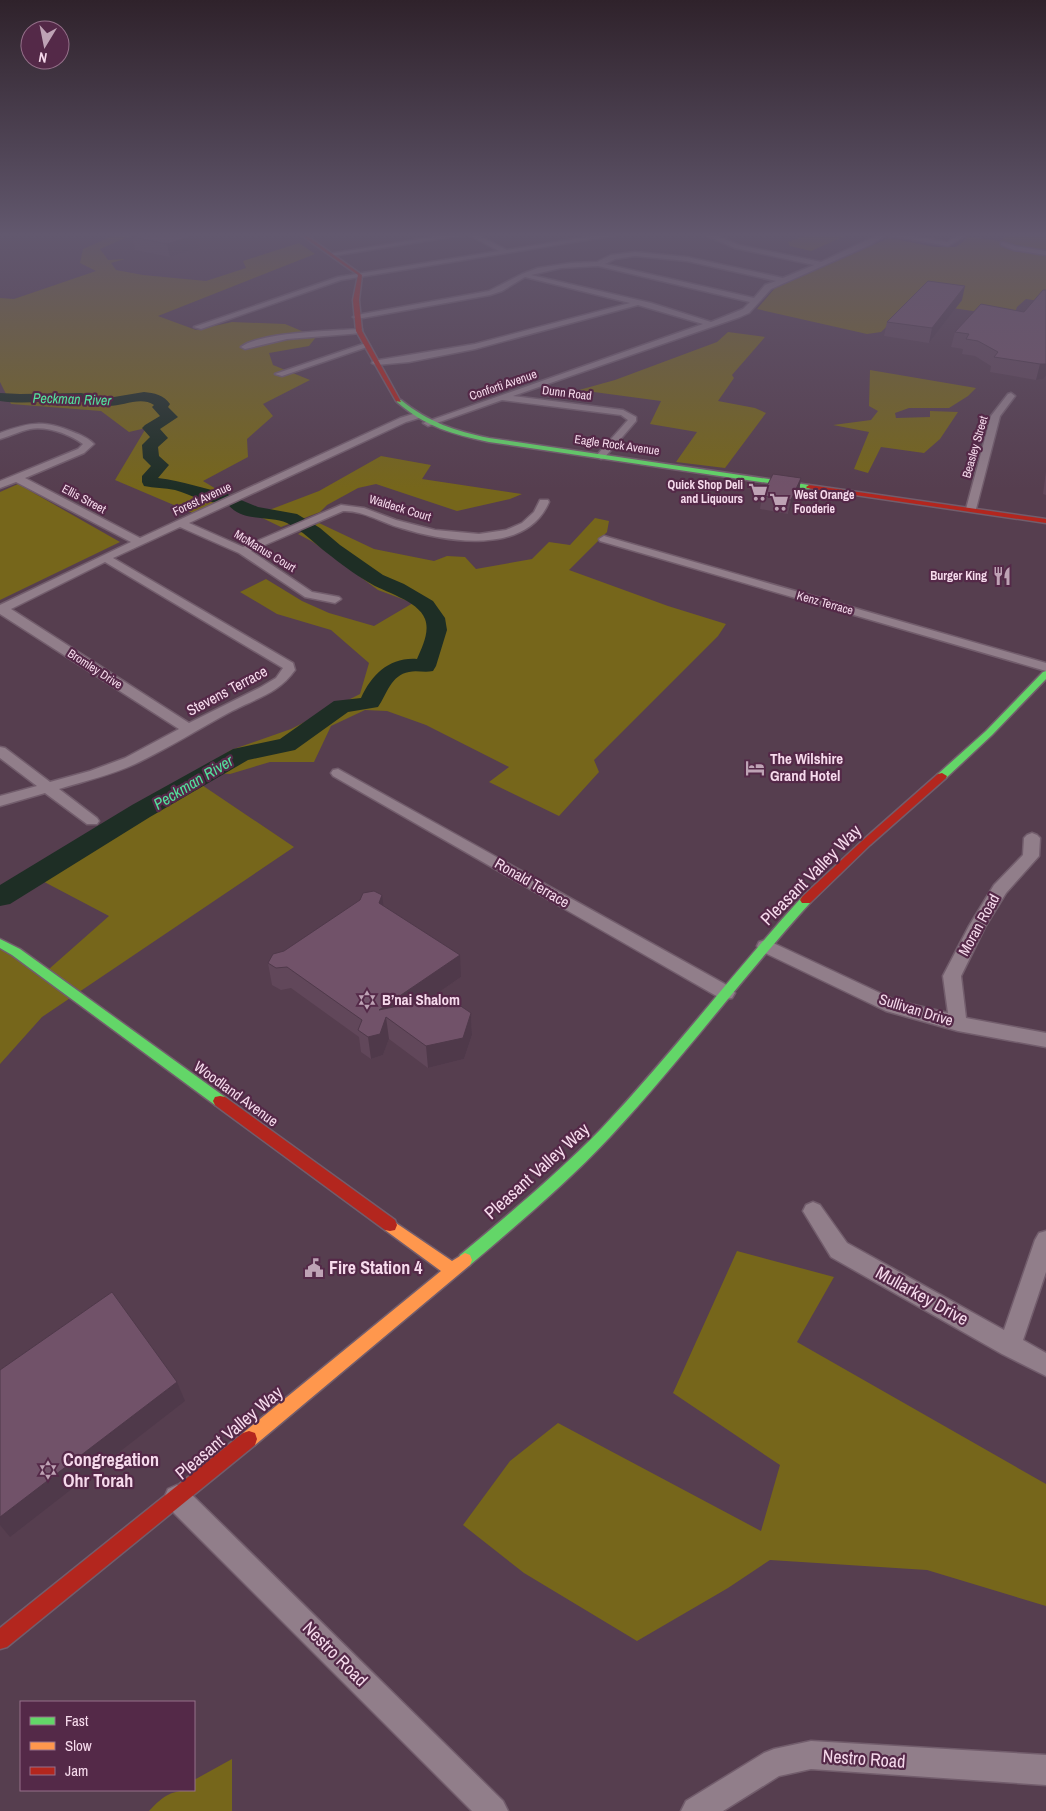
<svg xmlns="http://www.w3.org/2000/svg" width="1046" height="1811" font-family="'Archivo Narrow',sans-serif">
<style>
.green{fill:#76661b}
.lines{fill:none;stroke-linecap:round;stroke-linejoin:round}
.river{fill:#1e2e25;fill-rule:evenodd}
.street-casing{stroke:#725d6c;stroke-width:3}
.fast-casing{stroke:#725d6c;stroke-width:3}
.slow-casing{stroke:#725d6c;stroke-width:3}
.jam-casing{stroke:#725d6c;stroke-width:3}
.street{fill:#917e8a;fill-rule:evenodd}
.fast{fill:#63d668;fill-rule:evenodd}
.slow{fill:#ff974d;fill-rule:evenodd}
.jam{fill:#b3261e;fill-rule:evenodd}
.wall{fill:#61475a}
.shaded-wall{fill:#4f394a}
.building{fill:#715269;stroke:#4f394a}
.labels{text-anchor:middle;stroke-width:4.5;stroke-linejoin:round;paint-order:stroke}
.far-street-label{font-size:12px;fill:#f6daec;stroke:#542948}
.far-poi-label{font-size:12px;font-weight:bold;fill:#f6daec;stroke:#542948;text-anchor:end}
.far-water-label{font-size:14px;font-style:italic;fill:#53e29d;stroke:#542948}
.street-label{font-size:15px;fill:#f6daec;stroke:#542948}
.poi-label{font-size:15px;font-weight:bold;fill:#f6daec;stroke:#542948;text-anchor:start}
.water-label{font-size:16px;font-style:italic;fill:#53e29d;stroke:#542948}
.near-street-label{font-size:18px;fill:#f6daec;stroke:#542948}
.near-poi-label{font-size:18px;font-weight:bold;fill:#f6daec;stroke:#542948;text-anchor:start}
</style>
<rect width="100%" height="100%" fill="#563e4f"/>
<g class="green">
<path d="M115 235H132L100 249 108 260 125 259 111 263 116 270 143 275 206 281 246 268 243 261 299 243 315 254 158 316 196 330 232 322 285 324 316 337 309 346 269 353 273 365 310 380 263 404 273 416 247 439 248 457 203 481 231 498 195 514 115 480 146 428 129 432 101 411 11 404 0 382V298L14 299 96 271 80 263 83 249Z"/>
<path d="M807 235H840L845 236 811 251 790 246 788 242Z"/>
<path d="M1008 235H1046V302L1026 299 1017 307 1013 317 912 302 881 332 867 334 757 309 775 288 889 238 935 247H956L969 237 1000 241Z"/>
<path d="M728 332 765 337 732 375 734 378 718 401 755 408 766 413 725 468 676 462 697 432 650 424 661 401 579 390 615 380 717 342Z"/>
<path d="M870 370 976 388 968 396 949 408H909L895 413 896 418 930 417V411L958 412 940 439 924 453 881 447 868 473 854 469 869 432 833 425 871 420 878 411 869 406Z"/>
<path d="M381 456 431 465 422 479 522 494 510 499 457 511 376 484 358 488 327 505 320 512 281 527 256 515 319 491Z"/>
<path d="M18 484 120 542 0 600V492Z"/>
<path d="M595 518 609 521 607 532 569 570 668 606 726 624 718 636 594 760 599 772 559 816 489 782 509 767 426 725 387 711 365 710 331 726 314 762H270L230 774 196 772 231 750 291 729 360 694 369 663 331 630 277 614 240 592 266 579 302 601 329 613 374 626 413 603 378 590 313 542 298 534 319 523 374 549 434 561 447 556 465 557 476 569 532 559 549 542 570 545Z"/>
<path d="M193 779 294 847 42 1017 0 1064V941L49 969 109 916 33 876Z"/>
<path d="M737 1251 834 1277 797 1342 1046 1484V1606L927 1570 770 1560 728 1588 637 1641 524 1573 463 1525 510 1461 558 1423 761 1531 780 1465 673 1393Z"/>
<path d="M232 1759V1811H149C164 1795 172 1790 194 1790V1780Z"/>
</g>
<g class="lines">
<g class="river">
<path d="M144 392C154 393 164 395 170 404L168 407 178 417 160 429 168 438 158 447 159 456 169 465 158 478C182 481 205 489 228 494L231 498 228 502C210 506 192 495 175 490 165 488 154 488 144 486L142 482V476L151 466 143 458 142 445 150 437 142 428 145 425 160 416 152 407 154 405C141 396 123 406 109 406 97 407 86 402 74 401 49 400 25 405 0 401V393L20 394 81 393 108 398Z"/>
<path d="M236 498 258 507 297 514 320 528 340 545 383 575 404 584 433 601 445 618 447 630 436 666 433 671C424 673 417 670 409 672 391 675 387 694 378 707L348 712 295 750 248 760 150 817 10 904 0 906V885L132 805 233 749 280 739 334 701 361 698C372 674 390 657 417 659 422 647 430 632 425 619 418 600 383 592 368 582 354 574 340 563 327 553 314 543 303 531 287 523 269 515 241 523 227 503L230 499Z"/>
</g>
<g class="street-casing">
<g id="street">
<path d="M444 235H463L332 256 329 254Z"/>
<path d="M469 235H478L507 250 599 235H617L341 280 201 329 194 327 338 277 499 251Z"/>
<path d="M705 235H715L739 245 821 262 878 235H886L870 245 771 289 749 313 740 317 513 396 623 410 636 417V421L604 458 601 459 596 456 628 420 621 415 502 400 431 425 428 426 423 423 703 324 638 305 475 349 409 362 376 365 372 363 373 361 475 344 630 303 525 277 502 291 490 295 357 319 353 317 357 315 489 291 522 274 538 268 571 263 597 262 611 255 635 252 687 257 783 278 814 265 735 248ZM635 256 687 261 776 281 765 285 754 298 605 264 615 259ZM598 266 750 302 743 309 711 322 651 303 531 275 561 268Z"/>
<path d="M887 235H905L947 242 958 235H966L948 246Z"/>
<path d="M1003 242 1015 246 1046 251V255L1014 250 1001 245V243Z"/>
<path d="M359 329H362V333L287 339 245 349 241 347C260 332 333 331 359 329Z"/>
<path d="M363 344 370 346 282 376 275 374Z"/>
<path d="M1011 393 1015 396 1000 416 976 509 975 511H967L966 509 991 416 1008 394Z"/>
<path d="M416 413 419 414V418L406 422 189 523 243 547 341 505 364 508 396 520 435 530 479 534 506 530 522 523 534 512 540 500H548L549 502C526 556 446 542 401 528 382 523 363 510 343 511L251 551 312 592 339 597 341 599 335 603 305 597 239 553 180 527 113 558 293 663 295 670C279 693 257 698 232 711 200 728 169 748 135 764 111 775 85 781 59 789L97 818 99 821 97 824H87L45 793 0 806V796L37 786 0 758V747L5 748 50 782 90 771 125 758 179 729 0 614V605L131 542 16 482 0 488V481L78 449 83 444C69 434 47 426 30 429 20 431 10 436 0 439V433C30 422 44 420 73 432 81 435 88 438 94 444L84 453 25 478 140 538 400 418ZM105 562 283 668 276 678 261 687 189 723 11 609Z"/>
<path d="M604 536 1046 663V671L600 541 599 539Z"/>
<path d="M338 769 732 988 735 993 732 998 726 999 720 998 333 776 331 773 333 770Z"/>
<path d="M1032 833 1037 835 1040 838 1039 856 1006 893 985 927 961 976 966 1018 1046 1033V1047L958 1031 886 1011 759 950 757 946 759 942 765 940 771 942 897 1001 948 1013 943 976 969 926 994 885 1023 855 1024 838 1027 835Z"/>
<path d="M813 1202 820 1205 847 1243 1004 1330 1035 1240 1039 1233 1046 1231V1272L1023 1340 1046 1353V1376L1002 1354 831 1257 803 1211 806 1205Z"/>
<path d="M177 1485 186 1489 503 1801 508 1811H472L168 1507 164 1498 168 1489Z"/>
<path d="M811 1741 1046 1755V1785L811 1769 779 1776 723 1811H681L686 1801 764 1753 774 1749Z"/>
</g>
</g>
<g class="fast-casing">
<g id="fast">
<path d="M397 400H401C428 422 455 431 489 438L809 485 812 487 809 489 489 442C452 434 426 427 397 402Z"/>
<path d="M1046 671V679L992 735 946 778H938L937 776 938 774 986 731 1043 672Z"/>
<path d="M806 896 812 900 810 903C741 979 680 1062 610 1137 567 1183 518 1224 470 1265L465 1267 460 1265 458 1260 460 1255C508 1215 557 1174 601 1129 671 1055 733 973 802 897Z"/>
<path d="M0 939 20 949 225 1097 227 1101 225 1105 220 1106 215 1105 12 955 0 948Z"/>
</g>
</g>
<g class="slow-casing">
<path id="slow" d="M390 1219 452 1261 465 1253 470 1255 472 1260 470 1265 255 1445 249 1447 243 1445 241 1439 243 1433 441 1271 385 1230 383 1225 385 1220Z"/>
</g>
<g class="jam-casing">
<g id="jam">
<path d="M301 235H306L362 275 359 300 362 331 401 402 396 401 356 331 353 300 358 275Z"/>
<path d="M809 485 1046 519V523L807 488 806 487Z"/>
<path d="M942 773 947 776 946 778 870 845 810 903H802L800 900 802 897 862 841 938 774Z"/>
<path d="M220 1096 225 1097 395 1220 397 1225 395 1230 390 1231 385 1230 215 1105 213 1101 215 1097Z"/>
<path d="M249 1431 255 1433 257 1439 255 1445 7 1647 0 1649V1628L243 1433Z"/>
</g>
</g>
<use href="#street" class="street"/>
<use href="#fast" class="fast"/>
<use href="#slow" class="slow"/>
<use href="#jam" class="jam"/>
</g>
<g class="wall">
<path d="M133 237 200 248 170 257 135 250Z"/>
<path d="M1046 290 1043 379 1036 380 990 372 991 366 975 356 962 354 963 349 951 347 955 332 1024 312Z"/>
<path d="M962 300 929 343 884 336 887 322Z"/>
<path d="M1046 471V495L1043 494Z"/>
<path d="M801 478 799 492 788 514 760 509 762 496Z"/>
<path d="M384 906 461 977 427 1000 471 1013 472 1035 464 1059 428 1068 389 1039 383 1055 371 1059 361 1052 359 1037 291 988 281 990 272 985 268 963 284 951Z"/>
</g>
<g class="shaded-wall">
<path d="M195 235H198L200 248 170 257 167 244Z"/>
<path d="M965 286 962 300 929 343 932 328Z"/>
<path d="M1040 364H1046V375L1043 379 1036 380Z"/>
<path d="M801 478 799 492 788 514 791 500Z"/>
<path d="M382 895 385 917 379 903Z"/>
<path d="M460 955 461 977 394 1023 386 1017 389 1039 383 1055 371 1059 368 1037 379 1010Z"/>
<path d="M471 1013 472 1035 464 1059 428 1068 426 1046Z"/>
<path d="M177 1382 185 1401 10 1537 0 1525V1517Z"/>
</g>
<g class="building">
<path d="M140 235H195L167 244 133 237Z"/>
<path d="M928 281 965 286 932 328 887 322Z"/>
<path d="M1043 290H1046V364H1040L994 357 998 352 978 341 966 339 969 334 955 332 981 304 1024 312Z"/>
<path d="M773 474 801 478 791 500 762 496Z"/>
<path d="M374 891 382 895 379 903 460 955 379 1010 446 996 471 1013 463 1038 426 1046 386 1017 380 1034 368 1037 358 1030 362 1020 287 967 276 968 268 963 273 954 284 951 360 900 363 893Z"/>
<path d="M112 1292 177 1382 0 1517V1370Z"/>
</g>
<linearGradient id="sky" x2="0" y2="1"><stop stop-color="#2f222b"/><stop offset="0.48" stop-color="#62586e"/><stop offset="1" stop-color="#62586e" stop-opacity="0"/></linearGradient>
<rect width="1046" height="489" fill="url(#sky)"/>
<defs>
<g id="supermarket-bare" transform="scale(1.5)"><path d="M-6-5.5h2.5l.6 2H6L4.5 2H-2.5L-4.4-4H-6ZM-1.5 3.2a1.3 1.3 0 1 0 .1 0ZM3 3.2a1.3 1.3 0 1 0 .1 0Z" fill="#bea3b5" stroke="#542948" stroke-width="2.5" paint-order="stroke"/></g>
<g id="restaurant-bare" transform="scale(1.5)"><path d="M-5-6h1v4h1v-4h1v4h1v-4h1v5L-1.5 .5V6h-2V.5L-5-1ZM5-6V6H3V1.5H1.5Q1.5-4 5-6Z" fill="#bea3b5" stroke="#542948" stroke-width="2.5" paint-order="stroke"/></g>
<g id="hotel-bare" transform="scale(1.5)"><path d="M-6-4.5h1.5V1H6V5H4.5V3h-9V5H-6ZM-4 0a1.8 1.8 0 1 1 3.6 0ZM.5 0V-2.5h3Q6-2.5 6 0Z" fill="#bea3b5" stroke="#542948" stroke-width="2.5" paint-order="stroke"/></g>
<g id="synagogue-bare" transform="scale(1.5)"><path d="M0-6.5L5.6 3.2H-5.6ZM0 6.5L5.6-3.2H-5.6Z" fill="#bea3b5" stroke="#542948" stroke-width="2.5" paint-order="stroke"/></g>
<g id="civic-bare" transform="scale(1.5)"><path d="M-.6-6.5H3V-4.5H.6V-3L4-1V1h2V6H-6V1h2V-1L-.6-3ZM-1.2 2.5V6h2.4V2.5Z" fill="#bea3b5" stroke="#542948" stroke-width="2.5" paint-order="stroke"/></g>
</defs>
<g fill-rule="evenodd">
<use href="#supermarket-bare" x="758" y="492"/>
<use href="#supermarket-bare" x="779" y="502"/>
<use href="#restaurant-bare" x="1002" y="576"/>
<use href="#hotel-bare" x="755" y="768"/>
<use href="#synagogue-bare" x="367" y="1000"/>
<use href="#civic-bare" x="314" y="1268"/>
<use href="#synagogue-bare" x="48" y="1470"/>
</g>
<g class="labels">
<g class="far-street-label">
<text transform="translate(503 385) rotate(-19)" y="4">Conforti Avenue</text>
<text transform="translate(567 393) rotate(7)" y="4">Dunn Road</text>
<text transform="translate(617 445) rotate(8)" y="4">Eagle Rock Avenue</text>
<text transform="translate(975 447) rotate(-74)" y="4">Beasley Street</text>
<text transform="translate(84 499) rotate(28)" y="4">Ellis Street</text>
<text transform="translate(202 499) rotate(-25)" y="4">Forest Avenue</text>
<text transform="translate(400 508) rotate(17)" y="4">Waldeck Court</text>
<text transform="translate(265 551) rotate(31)" y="4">McManus Court</text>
<text transform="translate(825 603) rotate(16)" y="4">Kenz Terrace</text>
<text transform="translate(95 669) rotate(33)" y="4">Bromley Drive</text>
</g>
<g class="far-poi-label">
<text x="743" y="489">Quick Shop Deli<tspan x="743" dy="14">and Liquours</tspan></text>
<text x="794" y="499" text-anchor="start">West Orange<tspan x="794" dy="14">Fooderie</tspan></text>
<text x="987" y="580">Burger King</text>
</g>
<g class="far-water-label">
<text transform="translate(72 399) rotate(2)" y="5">Peckman River</text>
</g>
<g class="street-label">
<text transform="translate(227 691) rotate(-28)" y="5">Stevens Terrace</text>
<text transform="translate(532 883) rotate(30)" y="5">Ronald Terrace</text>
<text transform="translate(979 925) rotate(-61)" y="5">Moran Road</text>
<text transform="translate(916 1010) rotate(17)" y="5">Sullivan Drive</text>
<text transform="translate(236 1094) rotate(36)" y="5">Woodland Avenue</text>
</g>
<g class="poi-label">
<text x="770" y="764">The Wilshire<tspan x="770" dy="17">Grand Hotel</tspan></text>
<text x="382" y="1005">B’nai Shalom</text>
</g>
<g class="water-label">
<text transform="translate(193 782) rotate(-31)" y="6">Peckman River</text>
</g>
<g class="near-street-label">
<text transform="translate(811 875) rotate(-45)" y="6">Pleasant Valley Way</text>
<text transform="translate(537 1171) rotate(-42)" y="6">Pleasant Valley Way</text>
<text transform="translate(922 1296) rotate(29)" y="6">Mullarkey Drive</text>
<text transform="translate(229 1433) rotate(-40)" y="6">Pleasant Valley Way</text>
<text transform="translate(335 1654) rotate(45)" y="6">Nestro Road</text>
<text transform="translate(864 1759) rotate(4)" y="6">Nestro Road</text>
</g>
<g class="near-poi-label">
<text x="329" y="1274">Fire Station 4</text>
<text x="63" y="1466">Congregation<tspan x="63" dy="21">Ohr Torah</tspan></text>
</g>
</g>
<rect x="20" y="1701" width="175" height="90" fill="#542948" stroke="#95708a"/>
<rect x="30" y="1717" width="25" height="8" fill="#63d668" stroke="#95708a"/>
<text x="65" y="1726" font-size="15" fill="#f6daec">Fast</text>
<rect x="30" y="1742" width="25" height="8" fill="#ff974d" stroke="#95708a"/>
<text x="65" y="1751" font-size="15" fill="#f6daec">Slow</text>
<rect x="30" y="1767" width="25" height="8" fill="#b3261e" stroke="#95708a"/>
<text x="65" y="1776" font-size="15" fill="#f6daec">Jam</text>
<g transform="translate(45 45) rotate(190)"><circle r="24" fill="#542948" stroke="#95708a"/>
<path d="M0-4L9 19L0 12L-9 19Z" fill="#bea3b5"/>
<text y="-8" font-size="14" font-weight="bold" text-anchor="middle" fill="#f6daec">N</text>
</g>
</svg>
